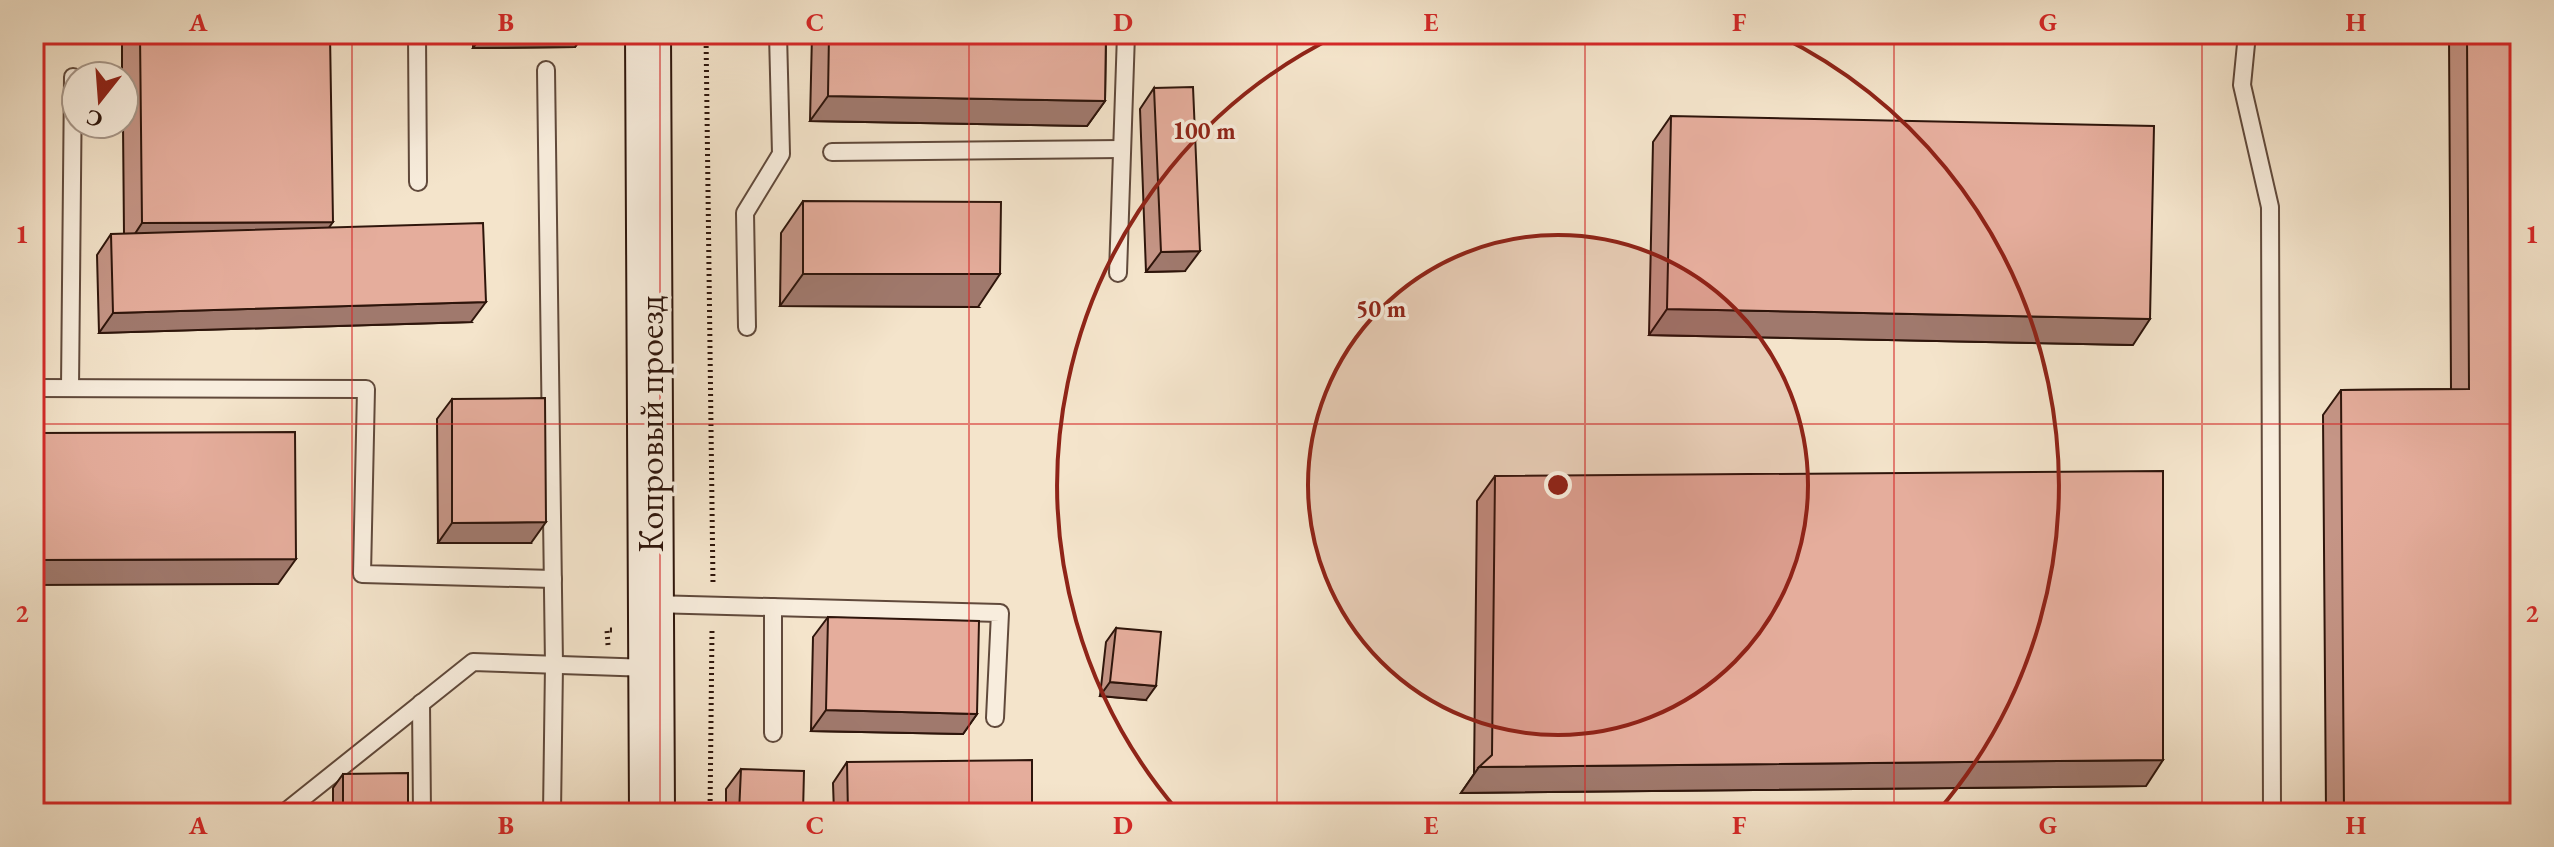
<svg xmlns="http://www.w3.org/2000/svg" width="2554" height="847" font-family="'EB Garamond',serif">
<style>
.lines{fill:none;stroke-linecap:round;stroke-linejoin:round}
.service-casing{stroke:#60493b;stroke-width:20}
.secondary-casing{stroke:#2e150b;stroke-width:48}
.path{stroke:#2e150b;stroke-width:5;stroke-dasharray:2 4;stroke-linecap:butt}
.service{stroke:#f8eddd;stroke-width:16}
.secondary{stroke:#f8eddd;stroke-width:44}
.wall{fill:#c59586;stroke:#2e150b;stroke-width:2}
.shaded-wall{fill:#a0796d;stroke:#2e150b;stroke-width:2}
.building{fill:#e5ad9c;stroke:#2e150b;stroke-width:2}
.grid{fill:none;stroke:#d62828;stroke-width:2;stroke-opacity:0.55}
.ring{fill:none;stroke:#8f2418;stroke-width:4}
.labels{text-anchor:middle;stroke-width:7;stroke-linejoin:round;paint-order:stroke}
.street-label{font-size:36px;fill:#2e150b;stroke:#f8eddd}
.centre{fill:#8f2418;stroke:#f8eddd;stroke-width:4}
.ring-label{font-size:24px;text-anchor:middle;font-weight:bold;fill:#8f2418;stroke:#f8eddd;stroke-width:7;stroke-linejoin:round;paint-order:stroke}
.neatline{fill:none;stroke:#d62828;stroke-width:3}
.grid-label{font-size:26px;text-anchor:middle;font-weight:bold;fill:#d62828}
</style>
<rect width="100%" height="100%" fill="#f4e4cb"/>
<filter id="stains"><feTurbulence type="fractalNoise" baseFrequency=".0025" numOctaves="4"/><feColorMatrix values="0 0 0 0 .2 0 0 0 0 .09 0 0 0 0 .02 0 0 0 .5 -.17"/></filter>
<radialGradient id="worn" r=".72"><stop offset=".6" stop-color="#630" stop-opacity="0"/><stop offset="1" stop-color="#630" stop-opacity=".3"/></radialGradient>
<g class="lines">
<g class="service-casing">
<g id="service">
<path d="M417 34 418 182"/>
<path d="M2247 34 2242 85 2270 207 2272 813"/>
<path d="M546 70 554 665 552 813"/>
<path d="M832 152 1122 149"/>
<path d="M1118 273 1126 34"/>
<path d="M747 327 745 213 781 154 778 34"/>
<path d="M34 388 366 389 362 574 553 579"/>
<path d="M70 388 73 77"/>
<path d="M652 604 1000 613 995 718"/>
<path d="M773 607V733"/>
<path d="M421 703 422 813"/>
<path d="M284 813 473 662 650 668"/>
</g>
</g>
<g class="secondary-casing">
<path id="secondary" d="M648 34 652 813"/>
</g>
<g class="path">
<path d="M706 34 713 584"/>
<path d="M608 645 607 630H615"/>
<path d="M710 813 712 630"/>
</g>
<use href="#service" class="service"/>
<use href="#secondary" class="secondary"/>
</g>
<g class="wall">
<path d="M122 34H330L328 228 471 322 99 333 97 255 111 234H124L123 124 124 76H122Z"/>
<path d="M473 34H584L575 47 473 48Z"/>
<path d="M812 34H1106L1105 101 1087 126 810 121Z"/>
<path d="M2449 34H2520V813H2326L2323 415 2341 390 2451 389Z"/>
<path d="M1154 88 1185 271 1146 272 1140 109Z"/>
<path d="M1671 116 2133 345 1649 335 1653 142Z"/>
<path d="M803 201 978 307 780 306 781 233Z"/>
<path d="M452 399 531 543H438L437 419Z"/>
<path d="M1495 476 2146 786 1461 793 1474 774 1477 501Z"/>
<path d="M828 617 977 714 963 734 811 731 813 637Z"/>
<path d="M1116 628 1146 700 1100 696 1106 642Z"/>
<path d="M847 762 1032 813H834L833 783Z"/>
<path d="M741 769 803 813H726V789Z"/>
<path d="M343 774 408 813H333V788Z"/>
</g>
<g class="shaded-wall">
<path d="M483 34H584L575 47 473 48Z"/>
<path d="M828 96 1105 101 1087 126 810 121Z"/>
<path d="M333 222 315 247 125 249 142 223Z"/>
<path d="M1200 251 1185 271 1146 272 1161 252Z"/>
<path d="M803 274H1000L978 307 780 306Z"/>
<path d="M486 302 471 322 99 333 113 313Z"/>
<path d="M1667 309 2150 319 2133 345 1649 335Z"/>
<path d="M546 522 531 543H438L452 523Z"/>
<path d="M296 559 278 584 34 585V560Z"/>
<path d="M1110 682 1156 686 1146 700 1100 696Z"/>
<path d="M826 710 977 714 963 734 811 731Z"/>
<path d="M2163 760 2146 786 1461 793 1479 767Z"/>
</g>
<g class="building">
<path d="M140 34H330L333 222 142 223Z"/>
<path d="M829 34H1106L1105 101 828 96Z"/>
<path d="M2467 34H2520V813H2344L2341 390 2469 389Z"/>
<path d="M1193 87 1200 251 1161 252 1154 88Z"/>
<path d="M1671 116 2154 126 2150 319 1667 309Z"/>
<path d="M803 201 1001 202 1000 274H803Z"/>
<path d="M483 223 486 302 113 313 111 234Z"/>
<path d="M545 398 546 522 452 523V399Z"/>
<path d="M295 432 296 559 34 560V433Z"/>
<path d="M2163 471V760L1479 767 1492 755 1495 476Z"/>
<path d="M828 617 979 621 977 714 826 710Z"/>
<path d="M1116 628 1161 632 1156 686 1110 682Z"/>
<path d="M1032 760V813H848L847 762Z"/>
<path d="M741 769 804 771 803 813H739Z"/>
<path d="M408 773V813H343V774Z"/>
</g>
<path class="grid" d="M352 34V813M660 34V813M969 34V813M1277 34V813M1585 34V813M1894 34V813M2202 34V813M34 424H2520"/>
<circle cx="1558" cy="485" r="250" fill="#8f2418" fill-opacity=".12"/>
<g class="ring">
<circle cx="1558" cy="485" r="250"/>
<path d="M1177 810A501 501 0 0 1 1338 35M1778 35A501 501 0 0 1 1939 810"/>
</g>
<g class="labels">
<g class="street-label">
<text transform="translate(650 424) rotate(-90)" y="13">Копровый проезд</text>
</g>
</g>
<circle cx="1558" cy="485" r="12" class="centre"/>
<g class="ring-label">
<text x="1204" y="139">100 m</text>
<text x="1381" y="317">50 m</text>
</g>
<rect width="2554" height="847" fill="none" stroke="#f4e4cb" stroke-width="88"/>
<g transform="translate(100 100) rotate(197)"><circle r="38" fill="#f8eddd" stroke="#a79789" stroke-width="2"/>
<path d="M0-6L14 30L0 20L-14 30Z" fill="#8f2418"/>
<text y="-12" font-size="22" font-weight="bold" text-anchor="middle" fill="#2e150b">С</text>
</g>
<rect x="44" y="44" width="2466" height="759" class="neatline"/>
<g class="grid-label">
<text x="198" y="31">A</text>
<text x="506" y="31">B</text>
<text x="815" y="31">C</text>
<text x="1123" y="31">D</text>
<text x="1431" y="31">E</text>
<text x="1739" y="31">F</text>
<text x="2048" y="31">G</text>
<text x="2356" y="31">H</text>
<text x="22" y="243">1</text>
<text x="2532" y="243">1</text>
<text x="22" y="622">2</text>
<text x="2532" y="622">2</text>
<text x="198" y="834">A</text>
<text x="506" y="834">B</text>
<text x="815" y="834">C</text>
<text x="1123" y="834">D</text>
<text x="1431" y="834">E</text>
<text x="1739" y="834">F</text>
<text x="2048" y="834">G</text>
<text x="2356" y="834">H</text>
</g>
<rect width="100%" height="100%" filter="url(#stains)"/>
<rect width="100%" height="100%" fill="url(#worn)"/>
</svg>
